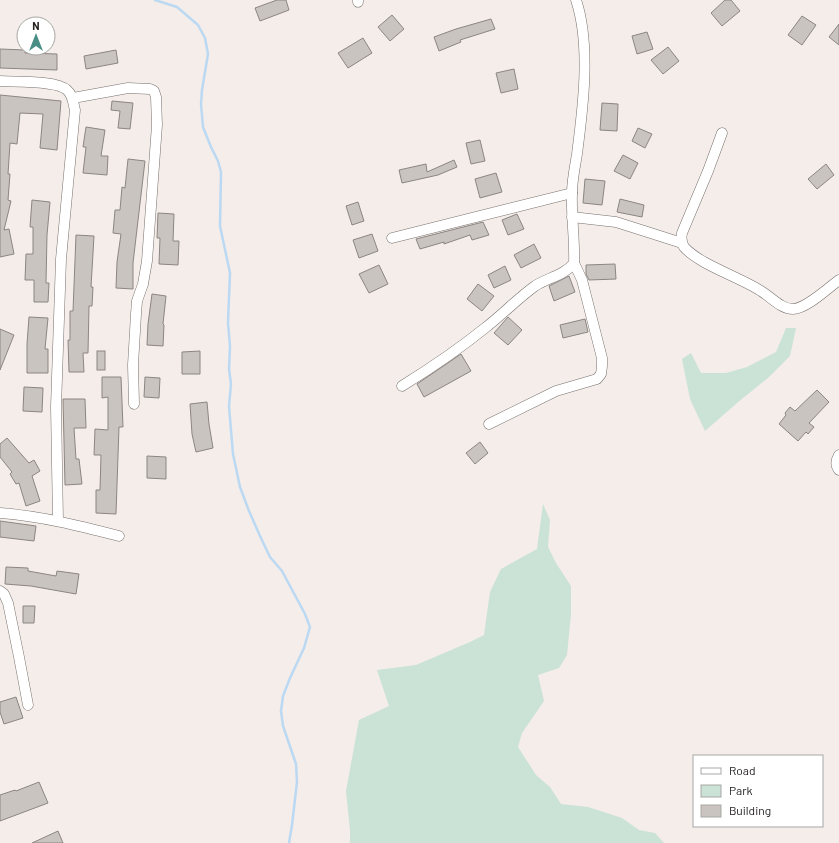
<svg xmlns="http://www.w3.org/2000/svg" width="839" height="843" font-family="Barlow,sans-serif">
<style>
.green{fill:#cbe2d6}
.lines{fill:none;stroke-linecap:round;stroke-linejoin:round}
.stream{stroke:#bbd9f2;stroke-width:2.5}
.building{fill:#cac4c0;stroke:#8c8683}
.street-casing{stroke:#77716e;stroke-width:11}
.street{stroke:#fff;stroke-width:10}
</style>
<rect width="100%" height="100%" fill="#f4ede9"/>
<g class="green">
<path d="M786 328H796L790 356 769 377 737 403 705 431 690 399 682 359 691 353 701 373H726L747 367 776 352Z"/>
<path d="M543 504 550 520 548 547 556 563 571 586V614L567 655 559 668 538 675 544 701 522 733 518 747 536 775 550 787 561 804 588 807 622 818 639 830 655 833 664 843H350V830L346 791 359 720 389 706 377 670 416 665 470 642 484 635 490 592 501 569 537 549Z"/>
</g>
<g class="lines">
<path class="stream" d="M155 0 177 7 198 25 205 38 208 54 202 90 201 104 203 127 211 147 218 161 221 172 220 226 230 273 228 323 230 346 229 369 231 384 229 406 233 454 240 487 249 511 260 536 270 557 282 571 305 614 310 627 304 648 290 678 283 696 281 711 283 726 296 764 297 782 292 825 289 843"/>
</g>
<g class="building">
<path d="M277 0H286L289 10 260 21 255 8Z"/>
<path d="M725 0H731L740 11 722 26 711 13Z"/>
<path d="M392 15 404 29 390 41 378 27Z"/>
<path d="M802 16 816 25 802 45 788 35Z"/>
<path d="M491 19 495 29 460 40 461 42 439 51 434 37 456 29Z"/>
<path d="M839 24V45L829 37Z"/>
<path d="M647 32 653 49 637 54 632 36Z"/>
<path d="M363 38 372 53 348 68 338 53Z"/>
<path d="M668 47 679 61 663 74 651 60Z"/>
<path d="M0 49 25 50V53L57 54V70L0 68Z"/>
<path d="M116 50 118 63 86 69 84 56Z"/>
<path d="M514 69 518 89 501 93 496 73Z"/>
<path d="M0 95 61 101 57 150 40 148 43 114 20 113 17 144 10 143 8 174H10L8 200 11 201 4 230 9 229 14 254 0 257Z"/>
<path d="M112 101 133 103 130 129 118 128 120 111 111 110Z"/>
<path d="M602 103 618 104 617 131 600 130Z"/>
<path d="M86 127 105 130 101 156H108L107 175 83 173 86 147H83Z"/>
<path d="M638 128 652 134 645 148 632 141Z"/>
<path d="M480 140 485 161 471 164 466 143Z"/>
<path d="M623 155 638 163 630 179 614 171Z"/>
<path d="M128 159 145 161 133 263V289L116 288 117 262 121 234 113 233 115 210H120L122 187 125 188Z"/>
<path d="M454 160 457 167 438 175 402 183 399 170 426 164 427 172Z"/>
<path d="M826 164 834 175 817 189 808 179Z"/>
<path d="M496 173 502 192 480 198 475 179Z"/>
<path d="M585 179 605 181 602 205 583 203Z"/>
<path d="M620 199 644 205 642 217 617 212Z"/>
<path d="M32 200 50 202 47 235 46 283H49L48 302H34V280H25L26 254H33V227H30Z"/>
<path d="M358 202 364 221 352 225 346 206Z"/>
<path d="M158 213 174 214 173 241H179L178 265 159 264 160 238H157Z"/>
<path d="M517 214 524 229 508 235 502 220Z"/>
<path d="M483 222 489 235 472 240 470 235 444 244V242L420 249 416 239Z"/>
<path d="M372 234 378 251 359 258 353 240Z"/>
<path d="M76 235 94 236 91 287H93L92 306H89L88 353H83L84 372H69L68 340H70V311H73Z"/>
<path d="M534 244 541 258 521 268 514 255Z"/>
<path d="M615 264 616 279 589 280 586 274V265Z"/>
<path d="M379 265 388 284 369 293 359 274Z"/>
<path d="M505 266 511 280 494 288 488 275Z"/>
<path d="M569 276 575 292 554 301 549 286Z"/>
<path d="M478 284 494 296 482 311 467 299Z"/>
<path d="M152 294 166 296 163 324 164 325 163 346 147 345 148 324Z"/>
<path d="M29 317 48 318 45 349H48V373H27V344Z"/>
<path d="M508 317 522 330 508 345 494 333Z"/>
<path d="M585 319 588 332 563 338 560 325Z"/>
<path d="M0 329 14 335 0 370Z"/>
<rect x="97" y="351" width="8" height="19"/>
<path d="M200 351V374H182V352Z"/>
<path d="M461 354 471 371 424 397 417 384Z"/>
<path d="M102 377H121L123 427H119L116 514 96 513V490H100L101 455H94L95 429 108 430V397L102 398Z"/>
<path d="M145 377 160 378 159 398 144 397Z"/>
<path d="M24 387 43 388 42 412 23 411Z"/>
<path d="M817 390 829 402 809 423 814 427 808 434 806 432 798 441 779 424 786 415 785 413 790 407 795 411Z"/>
<path d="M63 399H85L86 428H74L76 459H79L82 484 65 485Z"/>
<path d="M207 402 209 424 213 448 196 452 192 434 190 404Z"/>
<path d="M7 438 29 463 34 460 40 471 32 476 40 501 26 506 19 483 16 484 10 474 12 472 0 457V444Z"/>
<path d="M480 442 488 453 475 464 466 453Z"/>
<path d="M147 456 166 457V479L147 478Z"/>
<path d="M0 521 36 526 34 541 0 537Z"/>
<path d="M6 567 28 568V571L56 576 57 571 79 574 76 594 31 586 5 584Z"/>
<path d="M23 606H35L34 623H23Z"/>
<path d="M16 697 23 718 4 724 0 712V702Z"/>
<path d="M39 782 48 803 0 821V795L15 790 16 791Z"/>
<path d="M58 831 63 843H32Z"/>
</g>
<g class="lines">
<g class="street-casing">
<g id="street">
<path d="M358 0V2"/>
<path d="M0 81C15 82 57 80 67 90 73 95 73 103 75 110L61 259 56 407 58 520"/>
<path d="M73 98 128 88 150 89 154 91 156 97 157 125 147 261 143 284 137 301 136 314 133 365 134 404"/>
<path d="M722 133 708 171 682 233C681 238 681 242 684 247 700 265 740 277 761 291 771 297 781 309 793 309 806 309 828 288 839 280"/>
<path d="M572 217 616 222 682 243"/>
<path d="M392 238 572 193"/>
<path d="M402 386C431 368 459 349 485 328 502 315 517 299 535 286 547 278 565 275 574 263 575 240 571 216 572 193 572 180 575 167 577 154 583 108 591 45 576 0"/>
<path d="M489 424 556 391 597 379 601 374 602 366V358L582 280 574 263"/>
<path d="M839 455C836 460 835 465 839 470"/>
<path d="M0 513C41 516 80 526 119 536"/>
<path d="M0 591 4 594 8 603 19 657 28 705"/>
</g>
</g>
<use href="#street" class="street"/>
</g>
<rect x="693" y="755" width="130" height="72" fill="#ffffff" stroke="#a7a7a6"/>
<rect x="701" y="768" width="20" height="6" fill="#ffffff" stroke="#a7a7a6"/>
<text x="729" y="775" font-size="12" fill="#242221">Road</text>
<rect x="701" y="785" width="20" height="12" fill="#cbe2d6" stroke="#a7a7a6"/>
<text x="729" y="795" font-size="12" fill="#242221">Park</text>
<rect x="701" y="805" width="20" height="12" fill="#cac4c0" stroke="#a7a7a6"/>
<text x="729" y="815" font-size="12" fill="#242221">Building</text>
<g transform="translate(36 36)"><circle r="19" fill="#ffffff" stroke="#a7a7a6"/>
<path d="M0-3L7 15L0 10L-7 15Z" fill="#498e84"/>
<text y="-6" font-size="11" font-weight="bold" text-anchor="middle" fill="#242221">N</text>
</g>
</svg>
